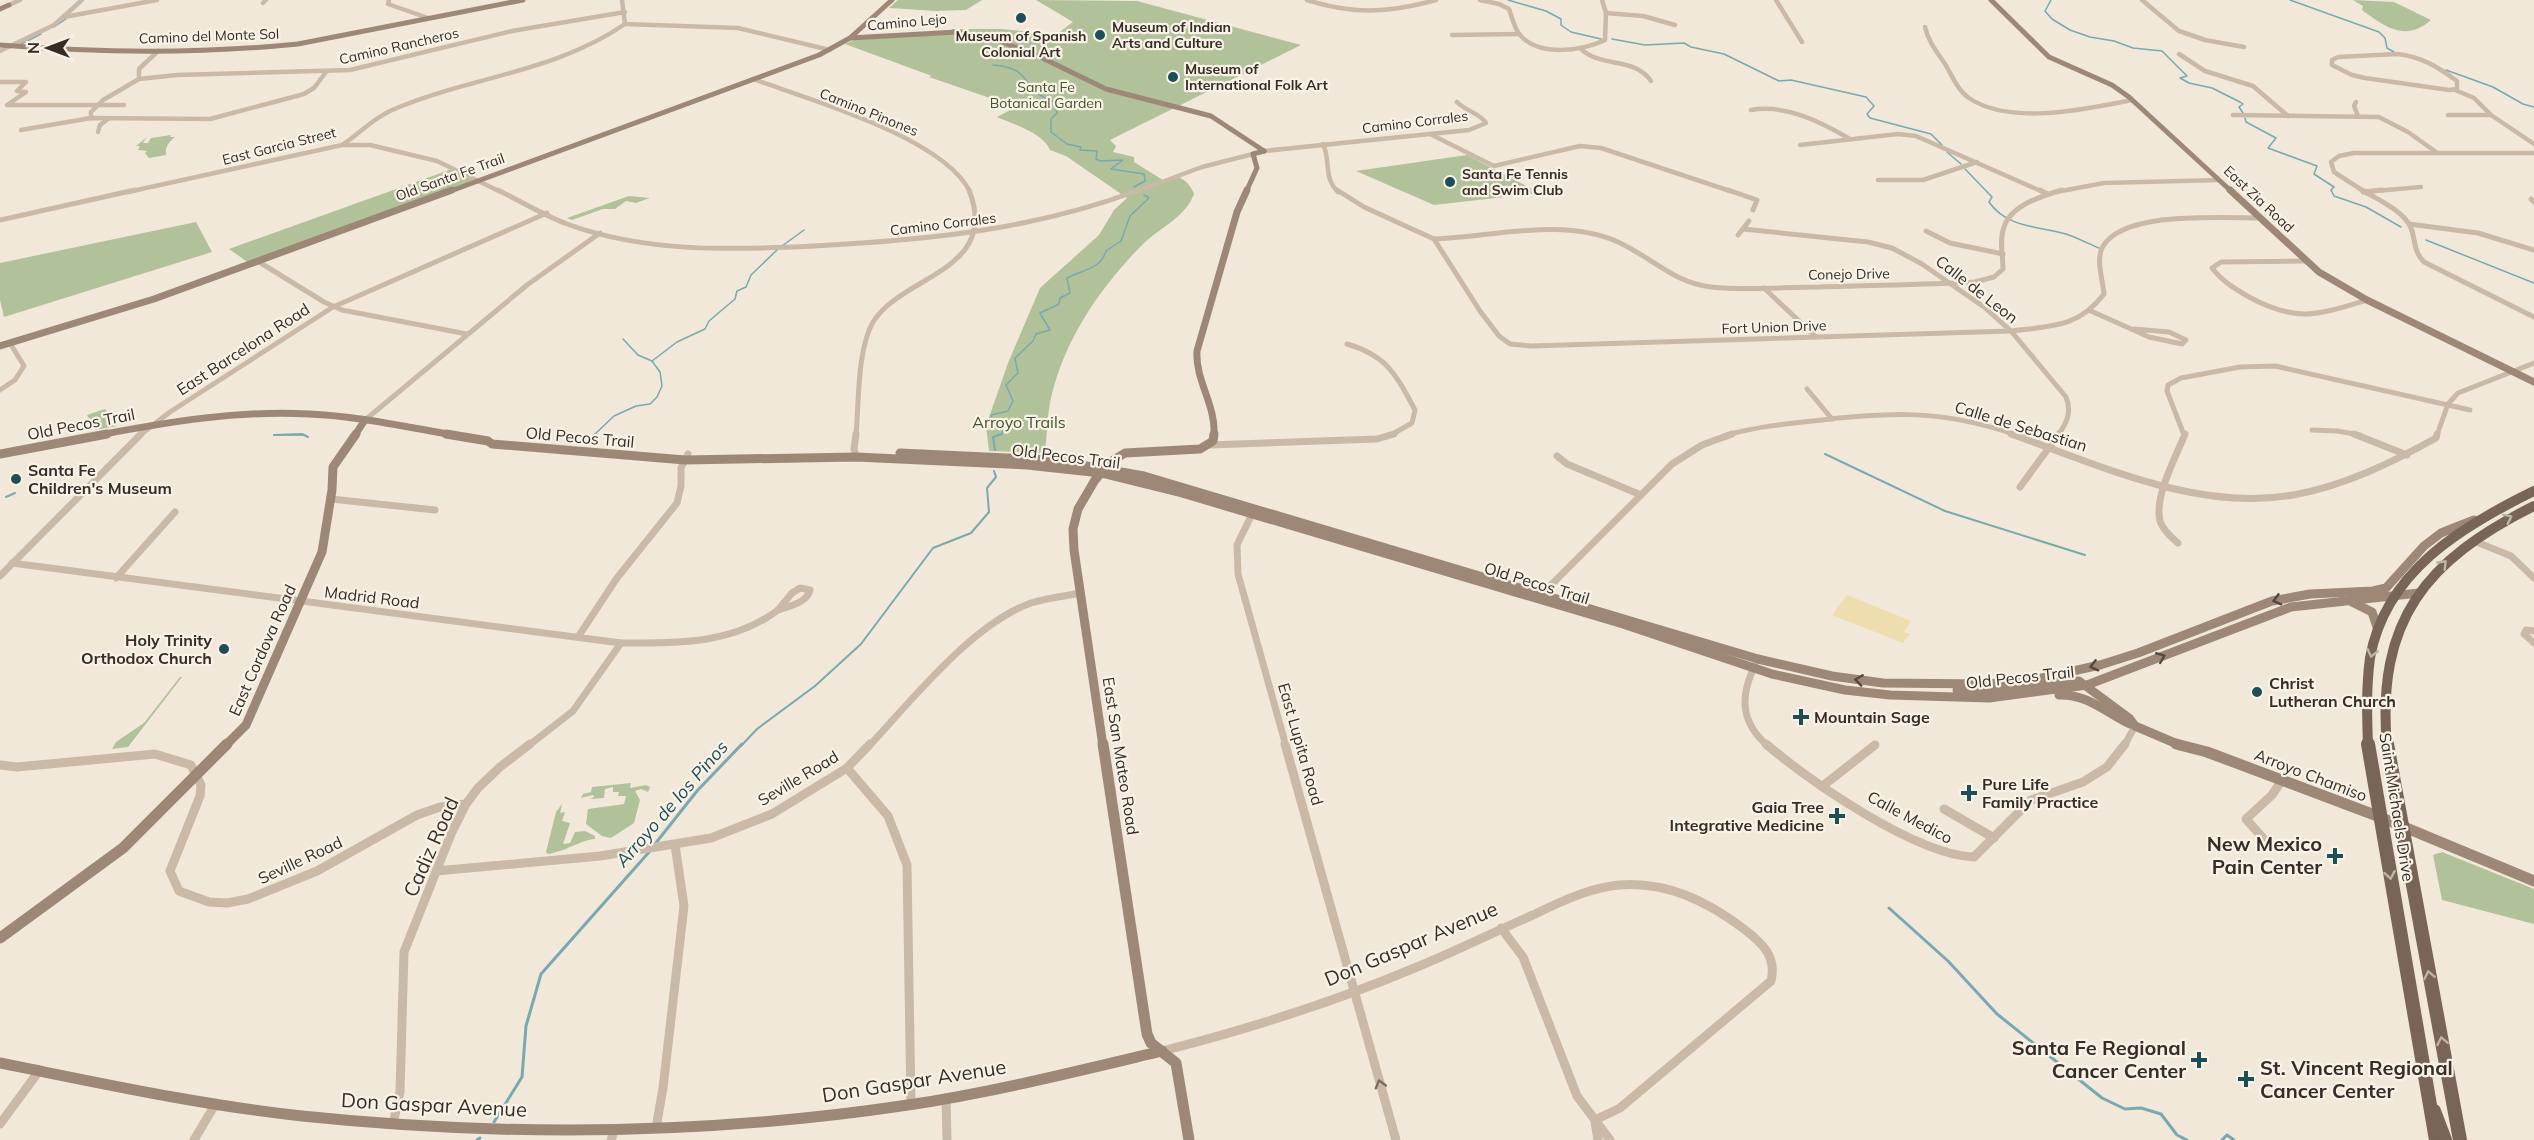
<svg xmlns="http://www.w3.org/2000/svg" width="2534" height="1140" font-family="Mulish,sans-serif">
<style>
.green{fill:#b1c19a}
.sand{fill:#eeddaf}
.lines{fill:none;stroke-linecap:round;stroke-linejoin:round}
.stream-far2{stroke:#78a9af;stroke-width:1.5}
.stream-far1{stroke:#78a9af;stroke-width:2}
.stream{stroke:#78a9af;stroke-width:3}
.street-far3{stroke:#cab9a6;stroke-width:4.5}
.street-far2{stroke:#cab9a6;stroke-width:5}
.street-far1{stroke:#cab9a6;stroke-width:7}
.street{stroke:#cab9a6;stroke-width:9}
.secondary-far3{stroke:#9d8877;stroke-width:5}
.secondary-far2{stroke:#9d8877;stroke-width:7}
.secondary-far1{stroke:#9d8877;stroke-width:9}
.secondary{stroke:#9d8877;stroke-width:11}
.primary-far1{stroke:#786558;stroke-width:10}
.primary{stroke:#786558;stroke-width:14}
.oneway{stroke:#bfb3a6}
.oneway2{stroke:#55483f}
.oneway3{stroke:#796c60}
.poi-dot{fill:#1c4f58;stroke:#f9f2e6;stroke-width:2}
.labels{text-anchor:middle;stroke-width:4.5;stroke-linejoin:round;paint-order:stroke}
.far-street-label{font-size:14px;fill:#362d27;stroke:#f9f2e6}
.far-poi-label{font-size:14px;font-weight:bold;fill:#362d27;stroke:#f9f2e6;text-anchor:start}
.far-park-label{font-size:14px;fill:#42542a;stroke:#f9f2e6}
.street-label{font-size:16px;fill:#362d27;stroke:#f9f2e6}
.park-label{font-size:16px;fill:#42542a;stroke:#f9f2e6}
.poi-label{font-size:16px;font-weight:bold;fill:#362d27;stroke:#f9f2e6;text-anchor:start}
.water-label{font-size:18px;font-style:italic;fill:#1c4f58;stroke:#f9f2e6}
.near-poi-label{font-size:20px;font-weight:bold;fill:#362d27;stroke:#f9f2e6;text-anchor:end}
.near-street-label{font-size:20px;fill:#362d27;stroke:#f9f2e6}
</style>
<rect width="100%" height="100%" fill="#f2e8da"/>
<g class="green">
<path d="M898 0H982L966 10 936 11 889 8Z"/>
<path d="M1036 0 1137 1 1301 45 1110 140 1116 146 1113 152 1134 157V162L1166 182 1178 177C1186 180 1191 186 1194 194 1185 218 1159 228 1142 245 1100 288 1065 338 1051 398 1047 416 1047 435 1045 453L989 451 986 426 1008 363 1040 288 1099 235 1114 210 1127 198 1066 156 1050 150C1043 133 1013 124 997 117L1016 107 929 77 932 76 845 44 854 40 951 32 952 29H1000L1057 34 1073 22Z"/>
<path d="M2353 0 2394 2 2431 20C2405 43 2384 26 2362 10L2363 6Z"/>
<path d="M171 135 170 137H175C169 142 165 146 166 155L149 158 145 153 147 151 138 150 140 146H136L147 137 143 143H148L151 138Z"/>
<path d="M1467 155 1540 193 1434 205 1356 171Z"/>
<path d="M452 169 472 179V181L249 263 229 249Z"/>
<path d="M629 196 650 198 636 203 626 201 615 209H603L572 220 567 218Z"/>
<path d="M196 222 212 252 4 317 0 300V263Z"/>
<path d="M105 409 117 426 95 430 87 415Z"/>
<path d="M180 677H182L128 747 112 749 116 742 144 723Z"/>
<path d="M631 783 630 788 646 785 650 787 648 792 641 789 635 791 640 800 634 823 611 838 602 836 586 824 588 809 624 804 626 796H618L619 792H613V787L605 789 604 798 590 799 594 797 593 795 581 798 583 794 591 792 592 787Z"/>
<path d="M562 804 560 813 565 812 562 821 570 823 563 844 570 843 575 832 585 831 595 836V839C583 839 564 852 548 854L546 852 556 812Z"/>
<path d="M2442 852 2534 889V924L2442 900 2433 855Z"/>
</g>
<path class="sand" d="M1847 595 1911 621 1904 632 1910 634 1903 643 1832 615Z"/>
<g class="lines">
<g class="stream-far2">
<path d="M1508 0 1546 11 1561 19V25L1571 32 1601 39"/>
<path d="M2051 0 2045 11 2052 19 2070 30 2090 37 2114 41 2133 48 2162 51 2187 76 2180 78 2189 83 2212 88 2240 102 2243 104 2239 107 2243 113"/>
<path d="M2290 0 2379 32 2385 38 2387 48 2394 52"/>
<path d="M54 27 66 19"/>
<path d="M1612 39 1645 45 1684 43 1691 47 1724 54 1779 81 1791 80 1866 97 1874 106 1867 114 1870 118 1931 134 1942 145"/>
<path d="M21 44 41 34"/>
<path d="M993 65C1035 68 1019 90 1053 101L1057 113 1051 119V132L1067 144 1081 147 1080 150 1097 151 1096 159 1100 161 1123 160 1111 169 1144 174 1145 181 1134 187"/>
<path d="M2446 70 2493 87 2523 104 2534 107"/>
<path d="M2245 118 2246 122 2276 138 2268 148 2317 166 2314 174 2334 187 2331 190 2334 196 2366 207 2401 227"/>
<path d="M1947 152 1961 164"/>
<path d="M1965 169 1992 197 1989 202C2007 228 2038 226 2066 234 2078 238 2089 244 2101 249"/>
<path d="M2426 240 2534 283"/>
<path d="M782 246 804 230"/>
<path d="M652 361 677 342 705 329 709 321 735 299 737 291 746 287 751 275 778 249"/>
<path d="M274 435H305"/>
<path d="M594 435 614 416 636 406 650 404 657 397 662 386 660 372 652 361 638 355 623 339"/>
<path d="M998 435 1002 434 1003 429 993 423 991 415 1008 411 1013 401 1006 385 1018 373 1015 358 1033 341 1036 334 1050 330 1040 313 1059 304 1060 298 1070 293 1067 278C1082 270 1101 269 1106 251L1121 241 1130 216 1149 198 1144 195"/>
</g>
<g class="stream-far1">
<path d="M274 435 302 434 308 437"/>
<path d="M593 436 595 434"/>
<path d="M995 450 993 437 1002 434"/>
<path d="M1825 454 1945 511 2085 555"/>
<path d="M6 497 15 493"/>
<path d="M741 746 757 729 815 686 861 644 933 548 971 533 989 512 987 488 996 477 994 471"/>
</g>
<g class="stream">
<path d="M655 844 697 791 742 744"/>
<path d="M1889 908 1948 961 1997 1014 2102 1098 2125 1109 2141 1108 2161 1114 2177 1135 2187 1140"/>
<path d="M494 1122 522 1077 526 1026 541 974 650 851"/>
<path d="M477 1140 480 1138"/>
<path d="M2222 1140 2227 1135 2234 1140"/>
</g>
<g class="street-far3">
<path d="M389 0 388 4 428 18"/>
<path d="M1307 0C1355 15 1388 13 1436 0"/>
<path d="M1480 0 1499 4 1509 9C1512 17 1514 28 1520 35 1539 57 1582 51 1605 40L1606 13 1602 0"/>
<path d="M1776 0 1802 42"/>
<path d="M2142 0 2179 31 2205 40 2244 47"/>
<path d="M263 3 266 0"/>
<path d="M9 5 20 0"/>
<path d="M1606 13 1643 16 1675 25"/>
<path d="M64 17 157 0"/>
<path d="M625 24 738 28 830 50"/>
<path d="M1925 27C1928 41 1937 52 1945 64 1952 75 1957 90 1969 98 2010 126 2086 109 2132 100"/>
<path d="M1452 35 1519 34"/>
<path d="M1582 50C1603 68 1635 57 1651 81"/>
<path d="M0 51 54 25 82 0"/>
<path d="M2179 54 2205 71 2253 86 2288 116"/>
<path d="M2398 54C2422 57 2438 67 2457 81V89L2449 90 2365 78 2352 75 2332 65V60L2338 57Z"/>
<path d="M139 79 177 75 350 70 512 31 625 12"/>
<path d="M753 79C808 99 945 138 970 192"/>
<path d="M0 82H26L17 91 26 92 7 105H124"/>
<path d="M2455 90 2474 98 2491 115 2534 144"/>
<path d="M2356 102 2354 106 2358 116"/>
<path d="M1751 110C1786 104 1821 122 1850 139"/>
<path d="M2233 115 2379 117 2408 132 2436 152"/>
<path d="M2448 115H2491"/>
<path d="M91 118V112L103 100 139 79V69L158 51"/>
<path d="M21 130 91 118 210 119 304 94 314 88 326 72"/>
<path d="M98 132 100 125 108 119"/>
<path d="M1430 134 1494 166 1580 146 1601 148 1733 192"/>
<path d="M1323 144C1331 160 1323 178 1338 192"/>
<path d="M342 145H370L437 161 501 192"/>
<path d="M1800 145 1898 134 1916 136 2043 192"/>
<path d="M1264 151 1469 130 1486 123C1480 113 1465 111 1457 102"/>
<path d="M1878 180H1923L1977 162"/>
<path d="M128 192 342 145C359 134 371 120 390 111 467 77 554 73 625 24L622 0"/>
<path d="M1135 192 1202 167 1253 154"/>
<path d="M2056 192 2104 183 2219 180"/>
<path d="M2364 192 2421 187"/>
<path d="M2365 192 2334 172 2331 162 2339 156 2354 153H2534"/>
</g>
<g class="street-far2">
<path d="M498 190C520 201 543 215 567 224 646 253 732 250 814 246 927 240 1033 230 1139 190"/>
<path d="M1337 190 1364 207 1434 239 1480 311 1499 336 1510 344 1531 346 2011 331C2051 326 2078 328 2104 294 2103 281 2096 261 2102 248 2121 210 2223 218 2260 218"/>
<path d="M1728 190 1757 200 1753 210"/>
<path d="M2040 190 2048 194"/>
<path d="M2362 190C2377 199 2404 211 2411 228 2416 241 2413 251 2424 262L2534 317"/>
<path d="M2363 192 2382 190"/>
<path d="M2531 199 2534 202"/>
<path d="M0 220 135 190"/>
<path d="M2409 224 2478 233 2534 250"/>
<path d="M1743 229 1868 242 1892 248 1922 264 1984 307 2011 331 2066 397C2072 412 2067 423 2058 435"/>
<path d="M1926 231 1950 243 2003 254"/>
<path d="M1738 235 1749 221"/>
<path d="M1434 239C1492 237 1563 217 1618 242 1651 257 1674 283 1711 287 1747 291 1785 287 1820 287 1872 285 1924 285 1975 282L1994 277 2003 269C2003 255 1999 240 2004 227 2011 205 2042 196 2062 190"/>
<path d="M2306 261 2221 262 2212 268C2222 281 2235 289 2249 297 2297 323 2318 315 2367 300"/>
<path d="M259 262 324 302 342 310 467 334"/>
<path d="M1764 288 1816 337"/>
<path d="M2091 311 2149 337 2182 344 2186 340 2169 332 2134 329"/>
<path d="M1347 344C1388 356 1396 375 1415 410L1412 423 1391 435"/>
<path d="M1807 389 1832 419"/>
<path d="M0 390 15 380 24 366 10 343"/>
<path d="M365 420 527 285 600 233"/>
<path d="M2312 430 2337 431 2360 435"/>
<path d="M140 435 170 412 333 307 547 213"/>
<path d="M856 435C859 403 857 350 873 322 902 275 1001 271 969 190"/>
<path d="M1727 435C1755 427 1784 424 1813 421 1889 412 1942 409 2016 435"/>
<path d="M2184 435 2167 391 2168 385 2181 378 2240 367 2275 366 2470 410"/>
<path d="M2437 435 2448 404 2458 393 2534 363"/>
</g>
<g class="street-far1">
<path d="M856 434 854 449 856 457"/>
<path d="M2011 434C2099 465 2198 512 2293 495 2344 486 2391 463 2436 438L2437 434"/>
<path d="M2354 434 2407 455"/>
<path d="M1209 445 1377 439 1394 434"/>
<path d="M1557 456 1567 464 1641 495"/>
<path d="M2020 487 2059 434"/>
<path d="M331 499 435 510"/>
<path d="M1253 512 1237 545 1238 574 1286 746"/>
<path d="M2474 541 2511 556 2534 578"/>
<path d="M2178 543C2171 537 2163 530 2160 521 2154 496 2176 457 2185 434"/>
<path d="M12 563 621 643C676 643 732 645 778 610"/>
<path d="M0 576 141 434"/>
<path d="M116 578 175 512"/>
<path d="M800 588 810 590C807 603 789 606 778 610L792 593Z"/>
<path d="M1540 596 1672 464 1702 445 1732 434"/>
<path d="M2534 631 2526 630 2524 634 2534 643"/>
<path d="M578 637 617 578 677 503 681 486V468L688 454"/>
<path d="M1755 665C1740 696 1740 722 1768 746"/>
<path d="M528 746 573 711 621 643"/>
<path d="M869 746C912 700 972 624 1031 603 1046 598 1065 596 1081 593"/>
<path d="M2124 746 2135 726"/>
</g>
<g class="street">
<path d="M1285 744 1396 1140"/>
<path d="M1766 744C1811 782 1916 855 1974 857L2031 800 2083 782 2107 767 2125 744"/>
<path d="M0 765 17 767 155 754 191 765 201 785 200 796 170 871 179 891 209 902 227 903 248 899 317 871 417 815 440 807 466 804"/>
<path d="M847 768 888 816 907 865 911 1105"/>
<path d="M1824 785 1875 745"/>
<path d="M1944 809 1994 838"/>
<path d="M2269 845 2246 819 2272 795 2282 780"/>
<path d="M436 871 600 856 711 838 772 814 847 768 870 744"/>
<path d="M1501 928 1523 957 1577 1096 1610 1140"/>
<path d="M1162 1051C1249 1029 1334 1002 1417 967 1456 951 1494 932 1533 915 1560 902 1588 888 1619 885 1666 881 1707 901 1744 929 1762 943 1777 956 1771 981L1620 1108 1595 1120"/>
<path d="M946 1098 947 1140"/>
<path d="M1595 1122 1598 1140"/>
<path d="M0 1124 39 1071"/>
<path d="M393 1124 400 1092 404 952 451 834 466 804 478 788 500 767 530 744"/>
<path d="M656 1128 663 1088 684 906 675 845"/>
<path d="M194 1140 216 1103"/>
<path d="M611 1140 615 1129"/>
</g>
<g class="secondary-far3">
<path d="M1991 0 2049 57 2112 85 2129 97 2232 192"/>
<path d="M0 9 9 5"/>
<path d="M850 38 957 32 997 40 1036 55 1106 89 1211 116 1264 151"/>
<path d="M0 45C100 53 198 54 298 44L523 0"/>
<path d="M448 192 819 55 850 38 892 0"/>
<path d="M1246 192 1257 168 1253 154 1264 151"/>
</g>
<g class="secondary-far2">
<path d="M2230 190 2319 272 2367 300 2534 382"/>
<path d="M0 346 154 299 452 190"/>
<path d="M99 435C168 422 238 410 309 414 358 416 406 427 454 435"/>
<path d="M355 435 365 420"/>
<path d="M1214 435C1216 405 1195 380 1197 351L1237 212 1247 190"/>
</g>
<g class="secondary-far1">
<path d="M446 434 488 441 492 444 685 460 856 457 1027 465 1101 473 1182 493 1623 624 1772 674 1845 690 1890 695 1989 698 2087 685 2291 607 2419 593"/>
<path d="M900 453 1052 460 1144 476 1758 659 1832 676 1883 683 1987 684 2032 680 2100 665 2138 653 2272 601 2310 594 2373 591 2386 588 2424 546 2441 533 2474 520"/>
<path d="M0 454 107 434"/>
<path d="M2352 602 2372 612 2378 630"/>
<path d="M1957 690 1983 691 2079 681 2129 718 2135 726 2182 746"/>
<path d="M2059 695C2088 694 2105 712 2130 724"/>
<path d="M225 746 246 725 322 552 332 490 333 467 356 434"/>
<path d="M1103 746 1074 550 1073 529 1078 509 1095 480 1110 462 1125 453 1200 449 1213 441 1214 434"/>
</g>
<g class="secondary">
<path d="M1103 744 1147 1034 1151 1043 1176 1063 1189 1140"/>
<path d="M2176 744 2207 752 2380 817 2534 881"/>
<path d="M0 938 123 848 227 744"/>
<path d="M0 1063C100 1083 200 1105 302 1116 503 1137 708 1135 908 1105 994 1092 1078 1071 1162 1051"/>
</g>
<g class="primary-far1">
<path d="M2368 746C2367 716 2366 688 2370 658 2385 572 2462 526 2534 491"/>
<path d="M2387 746C2376 620 2426 560 2534 506"/>
</g>
<g class="primary">
<path d="M2368 744 2436 1140"/>
<path d="M2387 744 2460 1140"/>
<path d="M2434 1111 2445 1140"/>
</g>
</g>
<defs><path id="oneway-chevron" d="M-2-3.5L2.5 0L-2 3.5" fill="none" stroke-width="1.6" stroke-linecap="round" stroke-linejoin="round" transform="scale(1.5)"/></defs>
<g class="oneway">
<use href="#oneway-chevron" transform="translate(2508 518) rotate(-26)"/>
<use href="#oneway-chevron" transform="translate(2443 564) rotate(-46)"/>
<use href="#oneway-chevron" transform="translate(2372 653) rotate(103)"/>
<use href="#oneway-chevron" transform="translate(2390 875) rotate(80)"/>
<use href="#oneway-chevron" transform="translate(2429 975) rotate(-101)"/>
<use href="#oneway-chevron" transform="translate(2442 1041) rotate(-101)"/>
</g>
<g class="oneway2">
<use href="#oneway-chevron" transform="translate(2277 600) rotate(165)"/>
<use href="#oneway-chevron" transform="translate(2161 657) rotate(-22)"/>
<use href="#oneway-chevron" transform="translate(2094 666) rotate(166)"/>
<use href="#oneway-chevron" transform="translate(1859 680) rotate(-172)"/>
</g>
<use class="oneway3" href="#oneway-chevron" transform="translate(1380 1084) rotate(-106)"/>
<g class="poi-dot">
<circle cx="1021" cy="18" r="6"/>
<circle cx="1100" cy="35" r="6"/>
<circle cx="1173" cy="77" r="6"/>
<circle cx="1450" cy="182" r="6"/>
<circle cx="16" cy="479" r="6"/>
<circle cx="224" cy="649" r="6"/>
<circle cx="2257" cy="692" r="6"/>
<path d="M1798 708h6v6h6v6h-6v6h-6v-6h-6v-6h6z"/>
<path d="M1966 784h6v6h6v6h-6v6h-6v-6h-6v-6h6z"/>
<path d="M1834 807h6v6h6v6h-6v6h-6v-6h-6v-6h6z"/>
<path d="M2332 847h6v6h6v6h-6v6h-6v-6h-6v-6h6z"/>
<path d="M2196 1051h6v6h6v6h-6v6h-6v-6h-6v-6h6z"/>
<path d="M2243 1070h6v6h6v6h-6v6h-6v-6h-6v-6h6z"/>
</g>
<g class="labels">
<g class="far-street-label">
<text transform="translate(907 22) rotate(-5)" y="5">Camino Lejo</text>
<text transform="translate(209 36) rotate(-2)" y="5">Camino del Monte Sol</text>
<text transform="translate(399 46) rotate(-13)" y="5">Camino Rancheros</text>
<text transform="translate(869 112) rotate(22)" y="5">Camino Pinones</text>
<text transform="translate(1415 122) rotate(-7)" y="5">Camino Corrales</text>
<text transform="translate(279 146) rotate(-14)" y="5">East Garcia Street</text>
<text transform="translate(450 177) rotate(-20)" y="5">Old Santa Fe Trail</text>
<text transform="translate(2259 199) rotate(43)" y="5">East Zia Road</text>
<text transform="translate(943 224) rotate(-7)" y="5">Camino Corrales</text>
<text transform="translate(1849 274) rotate(-1)" y="5">Conejo Drive</text>
<text transform="translate(1774 327) rotate(-2)" y="5">Fort Union Drive</text>
</g>
<g class="far-poi-label">
<text x="1112" y="32">Museum of Indian<tspan x="1112" dy="16">Arts and Culture</tspan></text>
<text x="1021" y="41" text-anchor="middle">Museum of Spanish<tspan x="1021" dy="16">Colonial Art</tspan></text>
<text x="1185" y="74">Museum of<tspan x="1185" dy="16">International Folk Art</tspan></text>
<text x="1462" y="179">Santa Fe Tennis<tspan x="1462" dy="16">and Swim Club</tspan></text>
</g>
<g class="far-park-label">
<text x="1046" y="92">Santa Fe<tspan x="1046" dy="16">Botanical Garden</tspan></text>
</g>
<g class="street-label">
<text transform="translate(1977 289) rotate(38)" y="6">Calle de Leon</text>
<text transform="translate(243 349) rotate(-33)" y="6">East Barcelona Road</text>
<text transform="translate(81 424) rotate(-11)" y="6">Old Pecos Trail</text>
<text transform="translate(2021 426) rotate(17)" y="6">Calle de Sebastian</text>
<text transform="translate(580 437) rotate(5)" y="6">Old Pecos Trail</text>
<text transform="translate(1066 456) rotate(7)" y="6">Old Pecos Trail</text>
<text transform="translate(1537 583) rotate(17)" y="6">Old Pecos Trail</text>
<text transform="translate(372 597) rotate(7)" y="6">Madrid Road</text>
<text transform="translate(262 650) rotate(-66)" y="6">East Cordova Road</text>
<text transform="translate(2020 677) rotate(-6)" y="6">Old Pecos Trail</text>
<text transform="translate(1301 744) rotate(74)" y="6">East Lupita Road</text>
<text transform="translate(1121 756) rotate(81)" y="6">East San Mateo Road</text>
<text transform="translate(2311 775) rotate(21)" y="6">Arroyo Chamiso</text>
<text transform="translate(798 778) rotate(-31)" y="6">Seville Road</text>
<text transform="translate(2397 807) rotate(81)" y="6">Saint Michaels Drive</text>
<text transform="translate(1910 817) rotate(28)" y="6">Calle Medico</text>
<text transform="translate(300 860) rotate(-25)" y="6">Seville Road</text>
</g>
<g class="park-label">
<text x="1019" y="428">Arroyo Trails</text>
</g>
<g class="poi-label">
<text x="28" y="476">Santa Fe<tspan x="28" dy="18">Children's Museum</tspan></text>
<text x="212" y="646" text-anchor="end">Holy Trinity<tspan x="212" dy="18">Orthodox Church</tspan></text>
<text x="2269" y="689">Christ<tspan x="2269" dy="18">Lutheran Church</tspan></text>
<text x="1814" y="723">Mountain Sage</text>
<text x="1982" y="790">Pure Life<tspan x="1982" dy="18">Family Practice</tspan></text>
<text x="1824" y="813" text-anchor="end">Gaia Tree<tspan x="1824" dy="18">Integrative Medicine</tspan></text>
</g>
<g class="water-label">
<text transform="translate(672 804) rotate(-49)" y="6">Arroyo de los Pinos</text>
</g>
<g class="near-poi-label">
<text x="2322" y="851">New Mexico<tspan x="2322" dy="23">Pain Center</tspan></text>
<text x="2186" y="1055">Santa Fe Regional<tspan x="2186" dy="23">Cancer Center</tspan></text>
<text x="2260" y="1075" text-anchor="start">St. Vincent Regional<tspan x="2260" dy="23">Cancer Center</tspan></text>
</g>
<g class="near-street-label">
<text transform="translate(431 847) rotate(-66)" y="7">Cadiz Road</text>
<text transform="translate(1411 944) rotate(-23)" y="7">Don Gaspar Avenue</text>
<text transform="translate(914 1081) rotate(-9)" y="7">Don Gaspar Avenue</text>
<text transform="translate(434 1105) rotate(3)" y="7">Don Gaspar Avenue</text>
</g>
</g>
<g transform="translate(48 48) rotate(270)" stroke="#f9f2e6" stroke-width="4.5" paint-order="stroke">
<path d="M0-4.5L10 22L0 15L-10 22Z" fill="#362d27"/>
<text y="-9" font-size="16" font-weight="bold" text-anchor="middle" fill="#362d27">N</text>
</g>
</svg>
